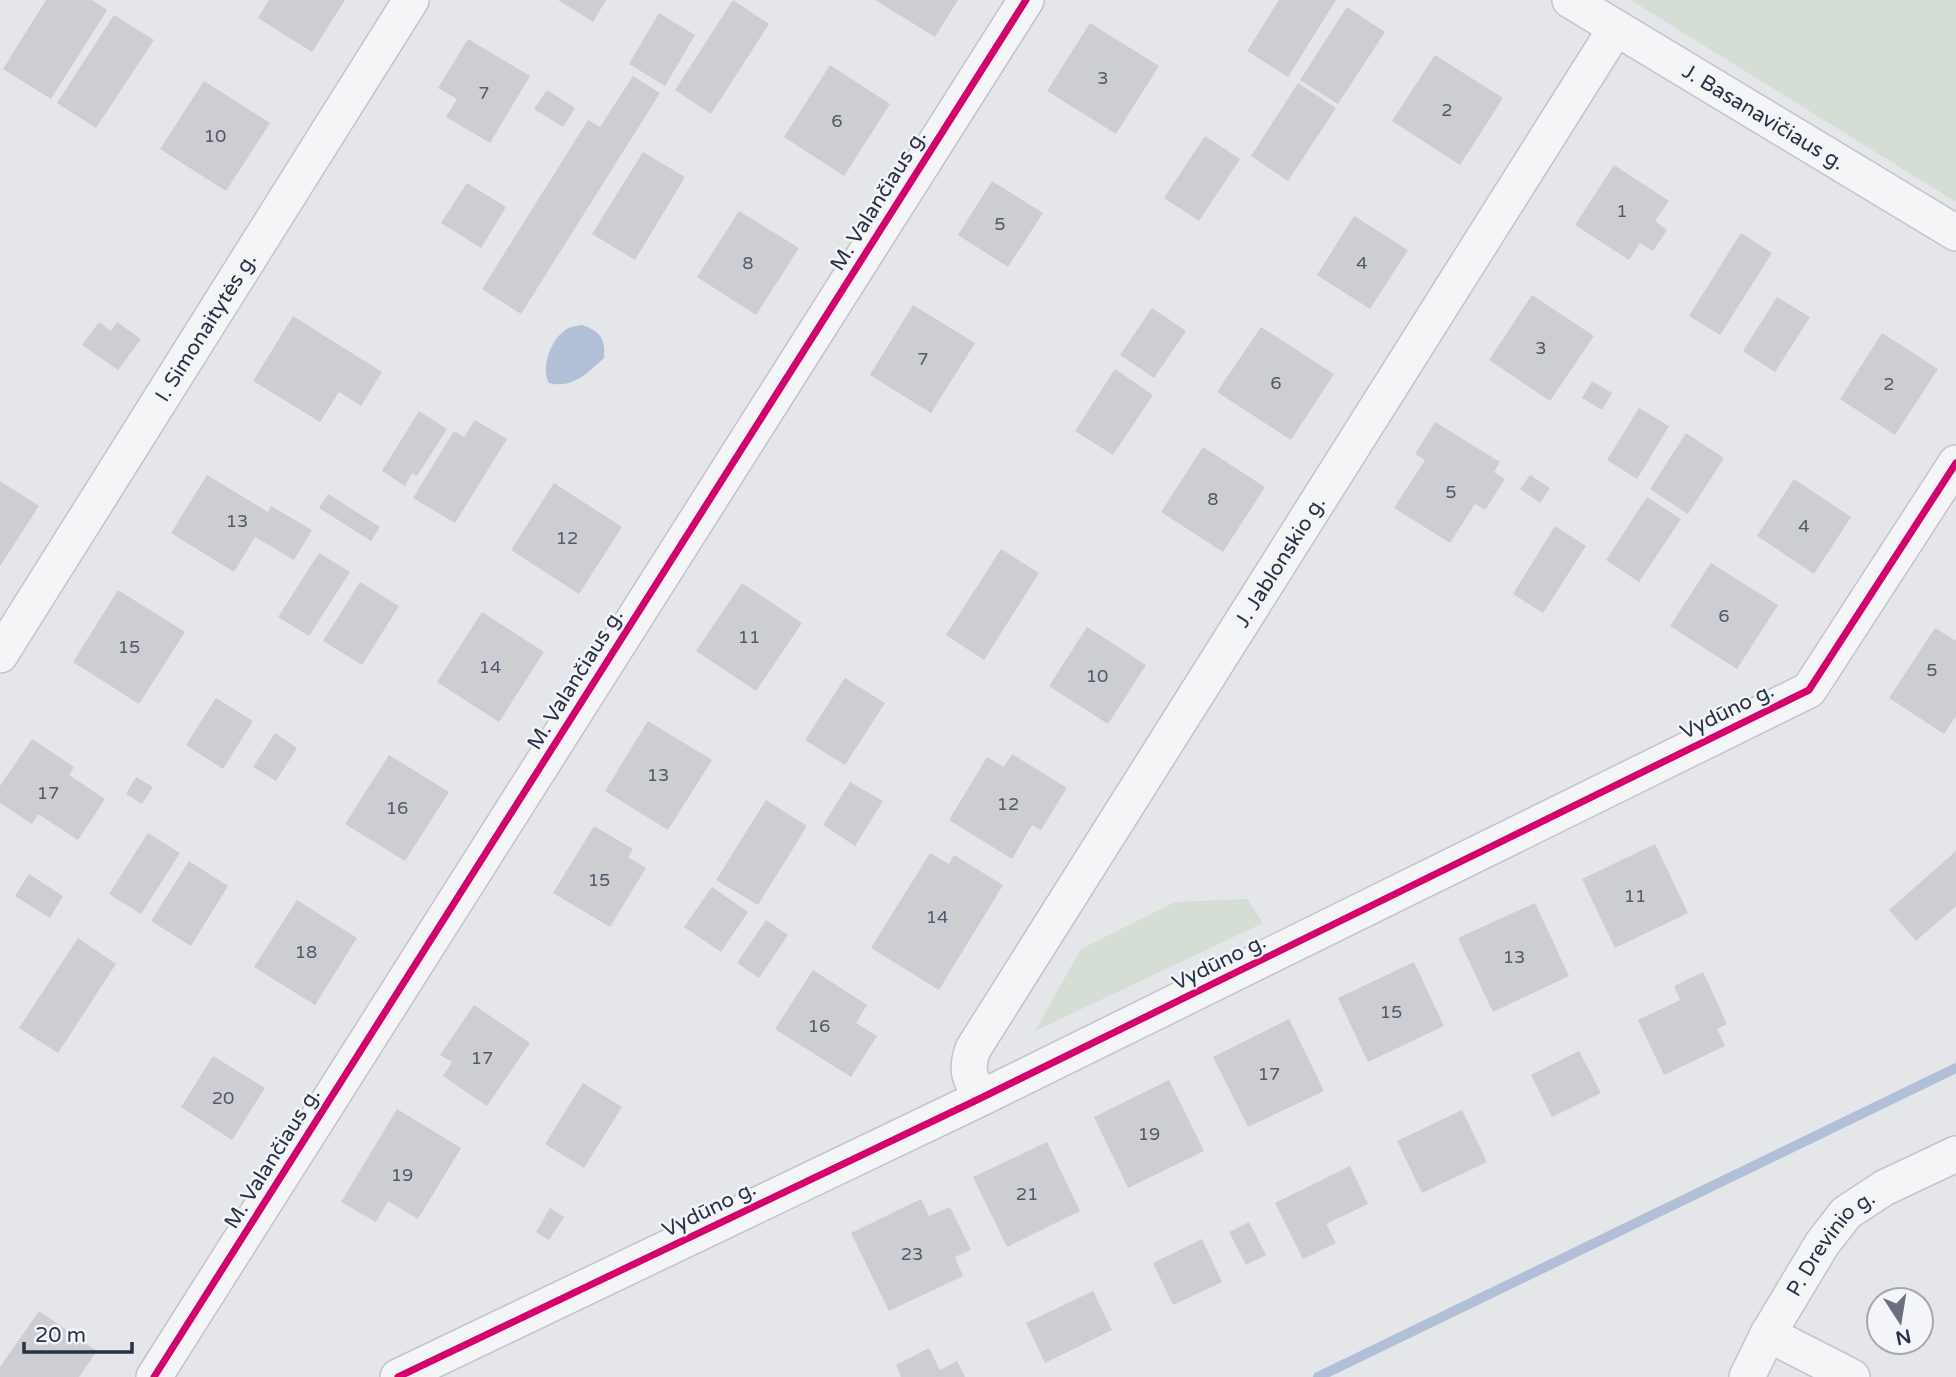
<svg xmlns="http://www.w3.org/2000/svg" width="1956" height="1377" font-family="'Varela Round',sans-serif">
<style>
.green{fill:#d4ded5}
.water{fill:#b1c0d7}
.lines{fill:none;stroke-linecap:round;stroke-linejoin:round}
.stream{stroke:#b1c0d7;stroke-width:10}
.building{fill:#cdced2}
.street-casing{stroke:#c3c4c8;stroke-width:38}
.street{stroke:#f4f5f7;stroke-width:35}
.cycleway-casing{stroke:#f3f5f9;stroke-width:11}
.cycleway{stroke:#d6006c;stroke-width:7}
.labels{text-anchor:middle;stroke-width:5;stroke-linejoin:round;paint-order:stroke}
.number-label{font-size:18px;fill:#53596a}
.street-label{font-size:21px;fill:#293146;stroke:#f3f5f9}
</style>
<rect width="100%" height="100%" fill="#e5e6ea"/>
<g class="green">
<path d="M1631 0H1956V202L1645 9Z"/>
<path d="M1247 899 1263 923 1035 1031 1081 949 1175 902Z"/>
</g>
<path class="water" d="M582 325C600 331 606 339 604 358 587 373 573 389 549 383 540 367 552 334 571 327 574 326 578 326 582 325Z"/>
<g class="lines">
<path class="stream" d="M1318 1377 1956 1068"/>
</g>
<g class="building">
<path d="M46 0H92L107 10 51 99 3 69Z"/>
<path d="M269 0H345L312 52 258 18Z"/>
<path d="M558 0H606L593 22Z"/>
<path d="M733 0 769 24 711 114 675 90Z"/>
<path d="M875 0H958L935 37Z"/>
<path d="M1279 0H1336L1288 77 1247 51Z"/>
<path d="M1347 7 1385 32 1338 104 1300 80Z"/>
<path d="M659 13 695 35 665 86 629 64Z"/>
<path d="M114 15 154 40 96 128 57 103Z"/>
<path d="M1090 23 1159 66 1116 134 1047 91Z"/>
<path d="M468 39 530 76 490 143 446 117 457 99 438 88Z"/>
<path d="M1435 55 1503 98 1460 165 1392 121Z"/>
<path d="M830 65 890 104 844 176 784 137Z"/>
<path d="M633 76 660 93 521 314 482 289 588 120 600 127Z"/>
<path d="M204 81 270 123 226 191 160 149Z"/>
<path d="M1298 83 1336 108 1288 181 1251 156Z"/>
<path d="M547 90 575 108 563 127 534 109Z"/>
<path d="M1205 136 1240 159 1199 221 1164 198Z"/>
<path d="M643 152 685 177 635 260 592 234Z"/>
<path d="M1614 165 1669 201 1655 221 1667 230 1653 251 1640 243 1629 260 1575 225Z"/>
<path d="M992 181 1043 213 1008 267 958 235Z"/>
<path d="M467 183 506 207 481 248 441 223Z"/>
<path d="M739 211 799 248 756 315 697 277Z"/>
<path d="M1354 216 1408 250 1370 309 1317 275Z"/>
<path d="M1741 233 1772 253 1720 335 1689 316Z"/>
<path d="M1532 295 1594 336 1550 401 1489 360Z"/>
<path d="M1777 297 1810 317 1775 372 1743 351Z"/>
<path d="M913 305 975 343 931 413 870 375Z"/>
<path d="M1152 308 1186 331 1154 378 1120 355Z"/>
<path d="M293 316 382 372 361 406 339 392 320 422 253 381Z"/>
<path d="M99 322 111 331 117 322 141 339 118 370 82 345Z"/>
<path d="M1261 327 1334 374 1291 440 1217 392Z"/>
<path d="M1882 333 1938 369 1895 435 1840 399Z"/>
<path d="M1115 369 1153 395 1113 455 1075 431Z"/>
<path d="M1592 381 1612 393 1602 410 1582 398Z"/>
<path d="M1639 408 1669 426 1637 479 1607 460Z"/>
<path d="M419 411 447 429 417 476 412 473 405 486 382 471Z"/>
<path d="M475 420 507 439 455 523 413 498 454 431 464 437Z"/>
<path d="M1435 422 1500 462 1494 472 1505 479 1485 510 1475 504 1450 543 1394 508 1425 460 1415 454Z"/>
<path d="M1686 433 1724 458 1688 514 1650 489Z"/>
<path d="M1203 447 1265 487 1223 552 1161 512Z"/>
<path d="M207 475 268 512 271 506 312 530 294 560 255 537 234 572 171 533Z"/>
<path d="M1530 475 1550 488 1540 503 1520 489Z"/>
<path d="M1794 479 1851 517 1814 574 1757 536Z"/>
<path d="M0 481 39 506 0 566Z"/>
<path d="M554 483 622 527 579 594 511 550Z"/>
<path d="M328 494 380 527 371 541 319 508Z"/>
<path d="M1647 497 1681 519 1639 582 1606 560Z"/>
<path d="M1555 526 1586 546 1543 613 1513 594Z"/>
<path d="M1001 549 1039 573 984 660 946 635Z"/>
<path d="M319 553 350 572 309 636 278 617Z"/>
<path d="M1711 563 1778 605 1737 669 1670 626Z"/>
<path d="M360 582 399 606 362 665 323 641Z"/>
<path d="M742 583 802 623 756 691 696 651Z"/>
<path d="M118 590 185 632 139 704 73 662Z"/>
<path d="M482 612 544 652 499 722 437 682Z"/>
<path d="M1087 627 1146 665 1108 724 1049 686Z"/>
<path d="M1935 628 1956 641V716L1944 734 1889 698Z"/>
<path d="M845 678 885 703 845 765 805 740Z"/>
<path d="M216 698 253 721 223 769 186 745Z"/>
<path d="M648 721 712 760 668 830 605 791Z"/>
<path d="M275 733 297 748 276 781 253 767Z"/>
<path d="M32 739 74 767 69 775 105 799 78 840 38 814 32 824 0 803V786Z"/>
<path d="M1012 754 1067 788 1041 830 1032 825 1012 859 949 820 987 757 1004 767Z"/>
<path d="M389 755 449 792 405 861 345 824Z"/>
<path d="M136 777 153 787 142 804 126 794Z"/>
<path d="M850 782 883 801 855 846 823 825Z"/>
<path d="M766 800 807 826 758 905 716 880Z"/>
<path d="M594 826 633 849 628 857 646 868 610 927 553 893Z"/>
<path d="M148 833 180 853 141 914 109 894Z"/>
<path d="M1655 844 1688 913 1615 948 1582 879Z"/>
<path d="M1956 851V906L1916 941 1889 910Z"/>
<path d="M930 853 949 864 954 855 1003 885 939 990 871 948Z"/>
<path d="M189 861 228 886 191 946 151 921Z"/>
<path d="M29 874 63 896 50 918 15 896Z"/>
<path d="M712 887 748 912 721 952 684 927Z"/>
<path d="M297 900 357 938 315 1005 254 967Z"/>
<path d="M1535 903 1569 976 1493 1012 1458 938Z"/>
<path d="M766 920 788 935 759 978 737 963Z"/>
<path d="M78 938 116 964 58 1053 19 1028Z"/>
<path d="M1414 962 1444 1026 1368 1062 1338 998Z"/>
<path d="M813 970 867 1005 856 1023 877 1036 851 1077 775 1029Z"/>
<path d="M1703 972 1727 1024 1717 1029 1725 1046 1664 1075 1638 1020 1680 1000 1674 986Z"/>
<path d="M474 1005 530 1043 487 1106 443 1076 452 1062 440 1055Z"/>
<path d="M1289 1019 1324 1091 1248 1127 1213 1057Z"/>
<path d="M1579 1051 1601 1093 1552 1117 1531 1075Z"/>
<path d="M213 1056 265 1088 232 1140 181 1107Z"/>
<path d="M1169 1080 1204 1151 1128 1188 1094 1117Z"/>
<path d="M583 1083 622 1107 584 1168 545 1144Z"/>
<path d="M397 1109 461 1148 418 1219 388 1201 376 1222 341 1202Z"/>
<path d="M1462 1110 1487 1162 1422 1193 1397 1141Z"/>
<path d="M1047 1142 1080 1211 1007 1247 973 1177Z"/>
<path d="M1350 1166 1368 1204 1326 1224 1336 1243 1303 1259 1275 1203Z"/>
<path d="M921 1199 929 1216 950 1207 971 1250 955 1257 963 1276 889 1311 851 1233Z"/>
<path d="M550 1208 564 1217 549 1240 536 1232Z"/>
<path d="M1249 1222 1266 1255 1246 1265 1229 1232Z"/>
<path d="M1202 1239 1222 1282 1173 1305 1153 1263Z"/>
<path d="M1093 1291 1112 1330 1045 1363 1026 1323Z"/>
<path d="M39 1311 97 1351 79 1377H0V1367Z"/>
<path d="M929 1348 940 1370 957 1361 965 1377H901L896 1365Z"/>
</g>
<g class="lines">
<g class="street-casing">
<g id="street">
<path id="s1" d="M1570 0 1956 233"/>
<path id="s2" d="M0 655 411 0"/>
<path id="s3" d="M981 1098C970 1078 965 1071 973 1049L1616 28"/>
<path d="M1768 1334 1852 1377"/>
<path d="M154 1377 1026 0"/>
<path d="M398 1377 981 1098 1809 690 1956 463"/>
<path id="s4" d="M1747 1377 1768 1334 1822 1244 1846 1213 1884 1188 1956 1154"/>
</g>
</g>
<use href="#street" class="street"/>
<g class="cycleway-casing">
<g id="cycleway">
<path d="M154 1377 1026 0"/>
<path d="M398 1377 981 1098 1809 690 1956 463"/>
</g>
</g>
<use href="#cycleway" class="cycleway"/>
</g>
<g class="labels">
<g class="number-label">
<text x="1103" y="84">3</text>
<text x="484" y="99">7</text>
<text x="1447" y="116">2</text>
<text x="837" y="127">6</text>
<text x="215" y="142">10</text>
<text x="1622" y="217">1</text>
<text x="1000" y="230">5</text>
<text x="748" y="269">8</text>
<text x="1362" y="269">4</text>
<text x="1541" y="354">3</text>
<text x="923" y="365">7</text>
<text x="1276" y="389">6</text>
<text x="1889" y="390">2</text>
<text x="1451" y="498">5</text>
<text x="1213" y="505">8</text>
<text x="237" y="527">13</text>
<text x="1804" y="532">4</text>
<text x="567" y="544">12</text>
<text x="1724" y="622">6</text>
<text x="749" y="643">11</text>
<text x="129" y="653">15</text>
<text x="490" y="673">14</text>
<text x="1932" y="676">5</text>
<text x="1097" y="682">10</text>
<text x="658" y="781">13</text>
<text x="48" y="799">17</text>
<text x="1008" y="810">12</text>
<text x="397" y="814">16</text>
<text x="599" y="886">15</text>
<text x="1635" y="902">11</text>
<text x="937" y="923">14</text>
<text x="306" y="958">18</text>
<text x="1514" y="963">13</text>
<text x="1391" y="1018">15</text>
<text x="819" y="1032">16</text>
<text x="482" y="1064">17</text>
<text x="1269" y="1080">17</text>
<text x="223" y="1104">20</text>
<text x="1149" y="1140">19</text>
<text x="402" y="1181">19</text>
<text x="1027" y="1200">21</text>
<text x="912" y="1260">23</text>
</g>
<g class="street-label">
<text dy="7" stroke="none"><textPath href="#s1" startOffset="226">J. Basanavičiaus g.</textPath></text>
<text transform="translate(878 200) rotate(-58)" y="7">M. Valančiaus g.</text>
<text dy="7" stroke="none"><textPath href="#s2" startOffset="387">I. Simonaitytės g.</textPath></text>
<text dy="7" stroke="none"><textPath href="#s3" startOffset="628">J. Jablonskio g.</textPath></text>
<text transform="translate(575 679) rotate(-58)" y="7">M. Valančiaus g.</text>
<text transform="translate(1727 711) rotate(-26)" y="7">Vydūno g.</text>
<text transform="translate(1219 962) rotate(-26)" y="7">Vydūno g.</text>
<text transform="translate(272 1158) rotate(-58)" y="7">M. Valančiaus g.</text>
<text transform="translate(709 1209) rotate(-26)" y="7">Vydūno g.</text>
<text dy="7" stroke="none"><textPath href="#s4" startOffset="159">P. Drevinio g.</textPath></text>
</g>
</g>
<g transform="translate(1900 1321) rotate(168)"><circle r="33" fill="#f3f5f9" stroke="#a2a7b1" stroke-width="2"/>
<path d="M0-5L12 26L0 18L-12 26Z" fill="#6b707f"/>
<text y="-10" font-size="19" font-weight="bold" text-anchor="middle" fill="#293146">N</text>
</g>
<path d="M24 1342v10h108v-10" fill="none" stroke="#293146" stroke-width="3.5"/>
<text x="35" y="1342" font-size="21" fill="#293146" stroke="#f3f5f9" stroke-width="5" paint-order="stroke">20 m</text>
</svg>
